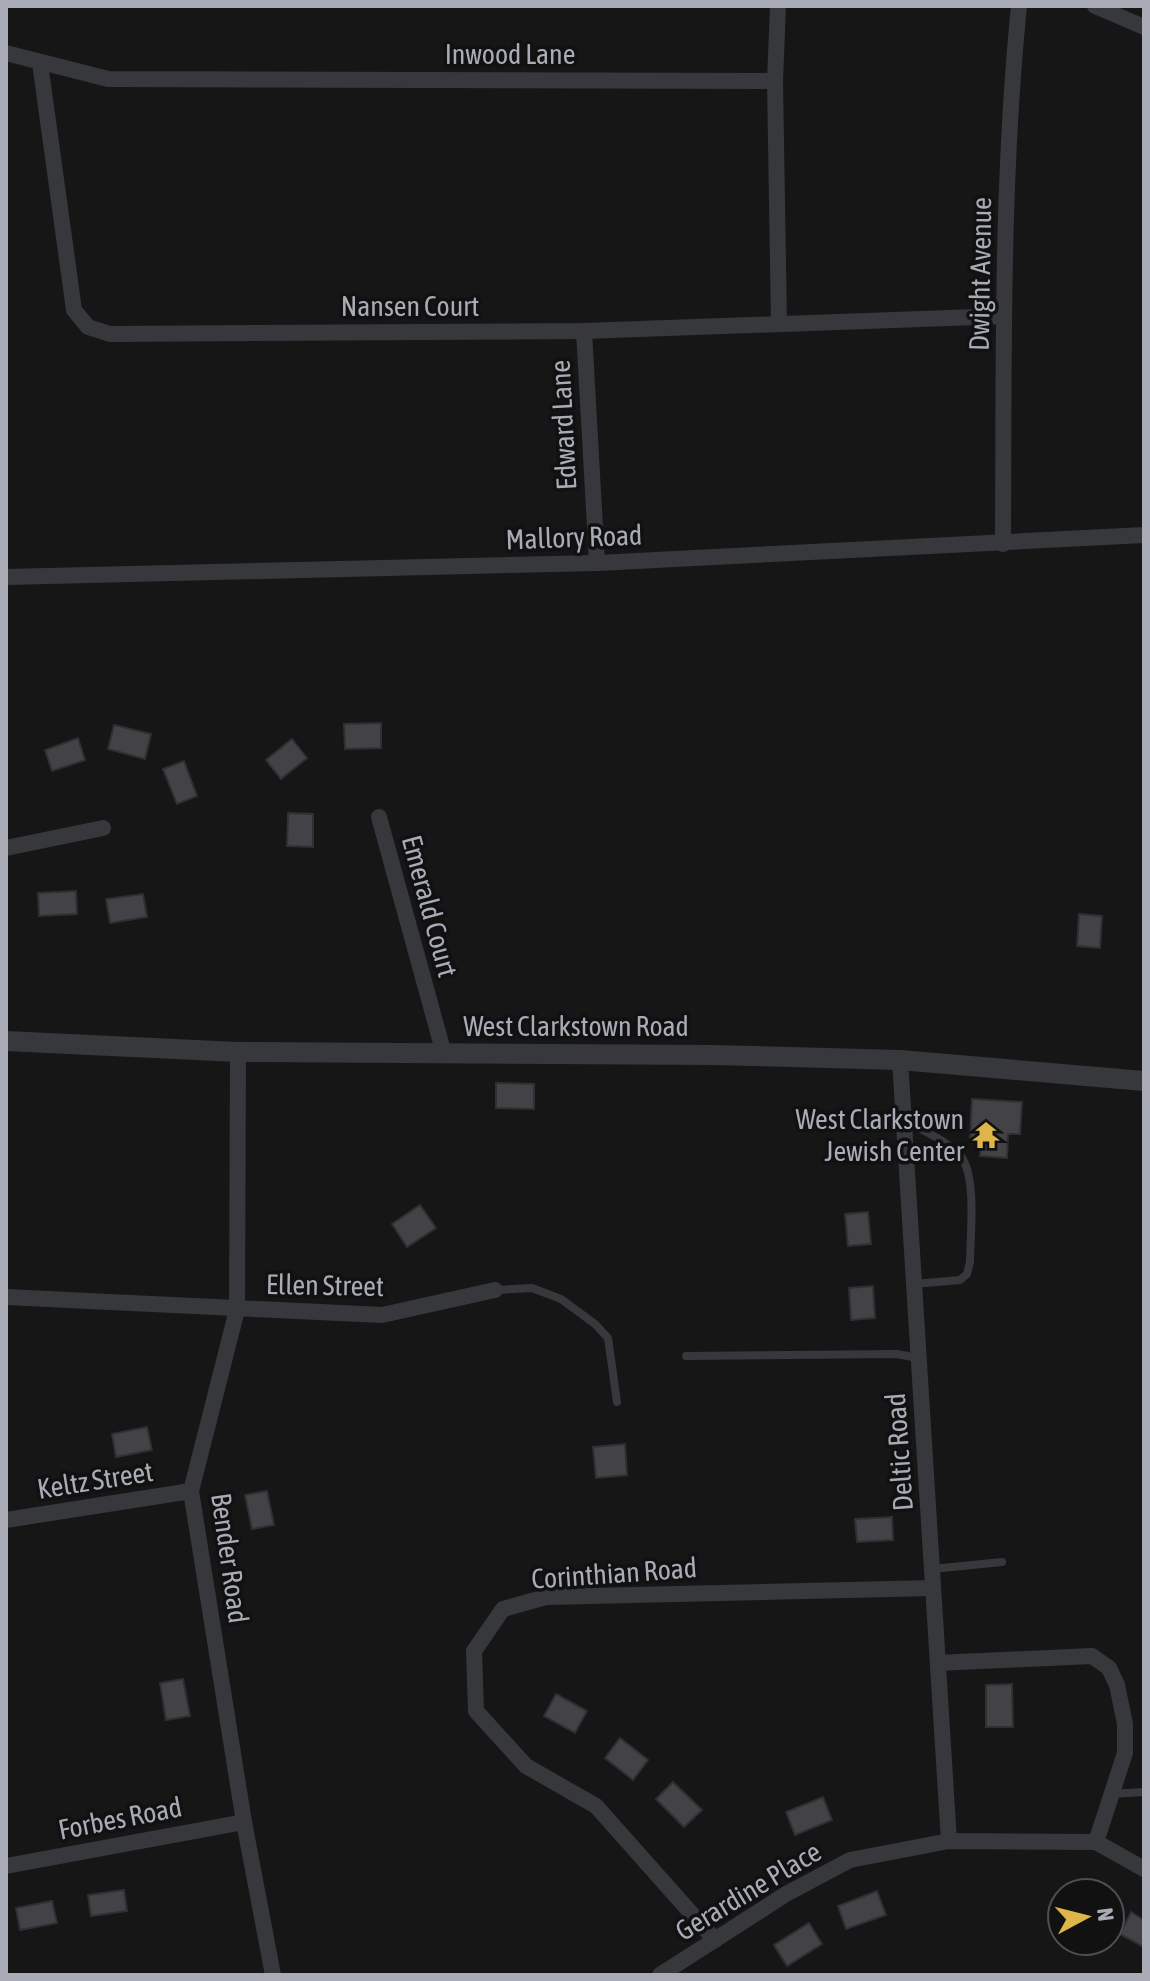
<svg xmlns="http://www.w3.org/2000/svg" width="1150" height="1981" font-family="'Asap Condensed',sans-serif">
<style>
.building{fill:#434347;stroke:#303033;stroke-width:2}
.lines{fill:none;stroke-linecap:round;stroke-linejoin:round}
.service{stroke:#37383c;stroke-width:8}
.minor{stroke:#37383c;stroke-width:16}
.tertiary{stroke:#37383c;stroke-width:20}
.labels{text-anchor:middle;stroke-width:7;stroke-linejoin:round;paint-order:stroke}
.street-label{font-size:28px;fill:#a9acb6;stroke:#111112}
.poi-label{font-size:28px;fill:#a9acb6;stroke:#111112;text-anchor:end}
</style>
<rect width="100%" height="100%" fill="#161617"/>
<g class="building">
<path d="M381 723V748L345 749 344 724Z"/>
<path d="M114 725 151 734 145 759 108 749Z"/>
<path d="M78 738 85 760 52 771 45 750Z"/>
<path d="M292 739 307 758 281 779 266 760Z"/>
<path d="M184 761 197 796 177 804 163 769Z"/>
<path d="M288 813 313 814V847L287 846Z"/>
<path d="M76 891 77 914 39 916 38 893Z"/>
<path d="M143 894 147 917 110 923 106 899Z"/>
<path d="M1079 914 1102 916 1100 948 1077 946Z"/>
<path d="M496 1083 534 1084V1109L496 1108Z"/>
<path d="M972 1099 1022 1102 1020 1134H1008L1007 1158 980 1156 981 1139 970 1138Z"/>
<path d="M420 1205 436 1228 407 1247 392 1224Z"/>
<path d="M868 1212 871 1244 848 1246 845 1214Z"/>
<path d="M873 1286 875 1318 851 1320 849 1288Z"/>
<path d="M147 1427 152 1450 116 1457 112 1434Z"/>
<path d="M625 1444 627 1475 596 1478 593 1447Z"/>
<path d="M267 1491 274 1525 252 1529 245 1495Z"/>
<path d="M892 1517 893 1540 857 1542 855 1519Z"/>
<path d="M183 1679 190 1716 166 1720 160 1683Z"/>
<path d="M1012 1684 1013 1727H986V1685Z"/>
<path d="M556 1694 587 1711 575 1733 544 1716Z"/>
<path d="M620 1738 648 1760 633 1780 605 1758Z"/>
<path d="M673 1782 702 1810 684 1827 656 1799Z"/>
<path d="M823 1797 832 1820 795 1835 786 1812Z"/>
<path d="M124 1890 127 1911 91 1916 88 1895Z"/>
<path d="M877 1891 886 1915 846 1929 838 1906Z"/>
<path d="M52 1901 57 1923 20 1930 16 1908Z"/>
<path d="M1131 1912 1144 1920V1947L1120 1934Z"/>
<path d="M809 1923 822 1944 787 1966 774 1945Z"/>
</g>
<g class="lines">
<g class="service">
<path d="M905 1121C922 1130 943 1139 958 1153 978 1171 970 1236 970 1262L967 1274 960 1280 914 1284"/>
<path d="M496 1290 532 1288 561 1299 595 1324 608 1338 617 1402"/>
<path d="M686 1356 897 1354 918 1358"/>
<path d="M932 1569 1002 1562"/>
<path d="M1111 1794 1144 1792"/>
</g>
<g class="minor">
<path d="M1095 6 1144 27"/>
<path d="M6 53 108 79 775 81 779 323"/>
<path d="M40 63 74 310 88 327 110 334 584 331 1004 316"/>
<path d="M775 81 778 6"/>
<path d="M584 331 597 563"/>
<path d="M1003 544C1004 365 1001 184 1019 6"/>
<path d="M6 577 597 563 1144 535"/>
<path d="M379 817 444 1054"/>
<path d="M6 848 103 828"/>
<path d="M238 1052 237 1310 191 1491 244 1822 273 1975"/>
<path d="M900 1060 949 1841"/>
<path d="M6 1297 382 1315 495 1290"/>
<path d="M6 1520 191 1491"/>
<path d="M938 1663 1092 1656 1109 1668 1117 1685 1125 1724V1753L1096 1842"/>
<path d="M6 1866 244 1822"/>
<path d="M715 1940 596 1806 526 1766 476 1711 474 1651 503 1609 546 1597 933 1588"/>
<path d="M660 1975 786 1894 850 1860 949 1841 1096 1842 1144 1869"/>
</g>
<path class="tertiary" d="M6 1041 238 1052 713 1055 900 1060 1144 1081"/>
</g>
<defs>
<g id="temple-bare" transform="scale(2.16)"><path d="M0-6L5-2H3V0L6.5 2.5H4V6H1.5V3h-3V6H-4V2.5H-6.5L-3 0V-2H-5Z" fill="#ddb548" stroke="#111112" stroke-width="2.5" paint-order="stroke"/></g>
</defs>
<g fill-rule="evenodd">
<use href="#temple-bare" x="986" y="1135"/>
</g>
<g class="labels">
<g class="street-label">
<text x="510" y="64">Inwood Lane</text>
<text transform="translate(980 274) rotate(-89)" y="10">Dwight Avenue</text>
<text x="410" y="316">Nansen Court</text>
<text transform="translate(563 425) rotate(-93)" y="10">Edward Lane</text>
<text transform="translate(574 537) rotate(-2)" y="10">Mallory Road</text>
<text transform="translate(430 906) rotate(75)" y="10">Emerald Court</text>
<text x="576" y="1036">West Clarkstown Road</text>
<text transform="translate(325 1285) rotate(1)" y="10">Ellen Street</text>
<text transform="translate(899 1452) rotate(-94)" y="10">Deltic Road</text>
<text transform="translate(95 1480) rotate(-9)" y="10">Keltz Street</text>
<text transform="translate(230 1558) rotate(82)" y="10">Bender Road</text>
<text transform="translate(614 1573) rotate(-4)" y="10">Corinthian Road</text>
<text transform="translate(120 1818) rotate(-11)" y="10">Forbes Road</text>
<text transform="translate(748 1891) rotate(-31)" y="10">Gerardine Place</text>
</g>
<g class="poi-label">
<text x="964" y="1129">West Clarkstown<tspan x="964" dy="32">Jewish Center</tspan></text>
</g>
</g>
<rect width="1150" height="1981" fill="none" stroke="#a9acb6" stroke-width="16"/>
<g transform="translate(1086 1917) rotate(83)"><circle r="38" fill="#111112" stroke="#4e4f54" stroke-width="2"/>
<path d="M0-6L14 30L0 20L-14 30Z" fill="#ddb548"/>
<text y="-12" font-size="22" font-weight="bold" text-anchor="middle" fill="#a9acb6">N</text>
</g>
</svg>
